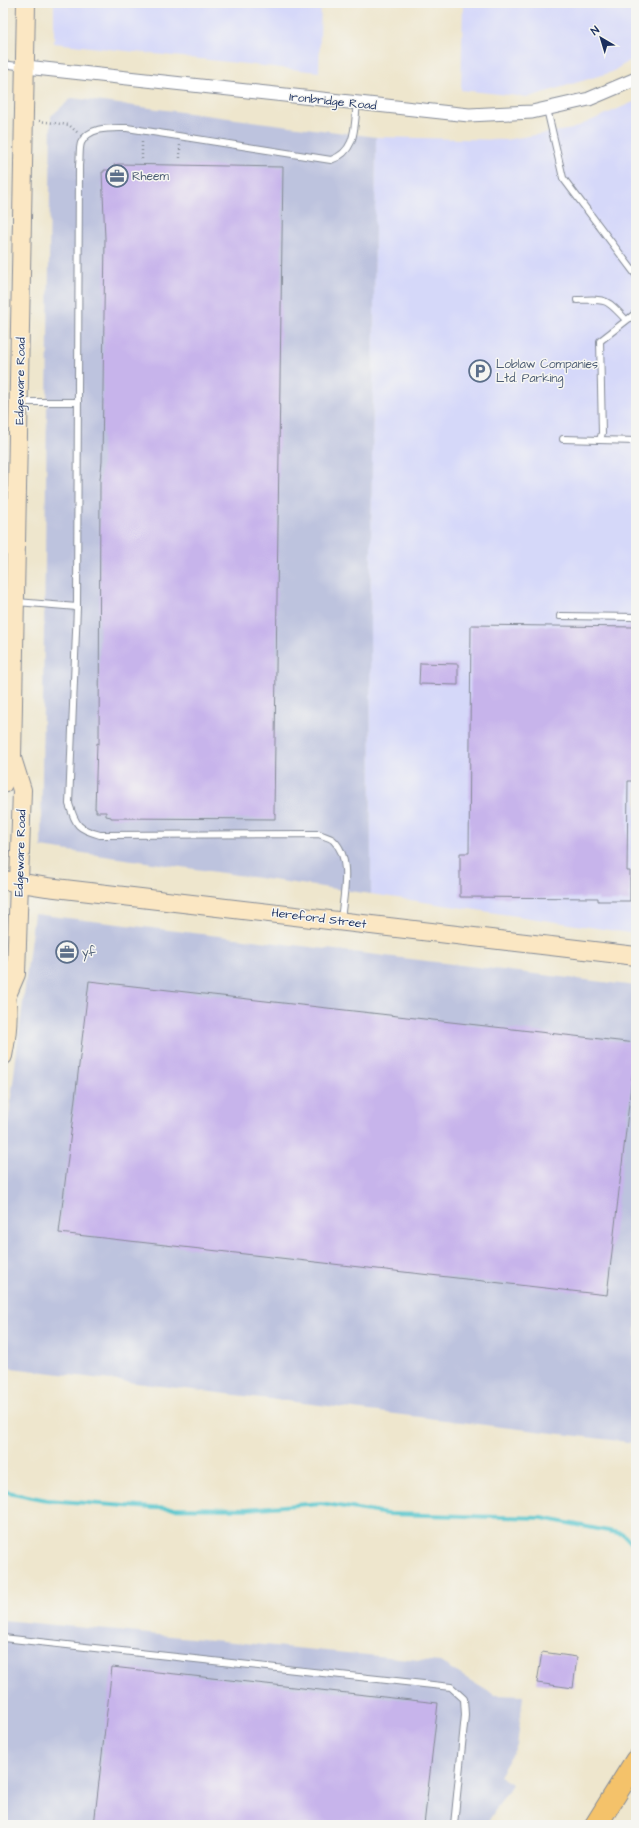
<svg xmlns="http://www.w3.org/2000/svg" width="639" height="1828" font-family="'Architects Daughter',sans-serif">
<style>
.built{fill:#d5d8f9}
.industrial{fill:#bdc3de}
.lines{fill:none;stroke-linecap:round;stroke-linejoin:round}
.stream{stroke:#58c6cd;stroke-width:4}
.building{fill:#c7b4eb}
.lane-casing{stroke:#848a96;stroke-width:8}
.street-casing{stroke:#848a96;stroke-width:15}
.secondary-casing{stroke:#848a96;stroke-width:20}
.highway-casing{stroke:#848a96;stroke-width:24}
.path{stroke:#848a96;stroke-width:2.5;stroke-dasharray:1 3;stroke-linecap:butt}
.lane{stroke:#fff;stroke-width:6}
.street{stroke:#fff;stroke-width:13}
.secondary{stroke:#fbe7c3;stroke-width:18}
.highway{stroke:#f4c26a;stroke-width:22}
.labels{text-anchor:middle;stroke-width:3;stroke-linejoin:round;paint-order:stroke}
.street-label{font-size:12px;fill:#1b2f5e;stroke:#f6f6f2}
.service-label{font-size:12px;fill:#4e5e75;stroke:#f6f6f2;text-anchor:start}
</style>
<rect width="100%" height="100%" fill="#f6f6f2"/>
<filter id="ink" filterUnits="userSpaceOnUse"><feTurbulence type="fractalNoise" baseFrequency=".025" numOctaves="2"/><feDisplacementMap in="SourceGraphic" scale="8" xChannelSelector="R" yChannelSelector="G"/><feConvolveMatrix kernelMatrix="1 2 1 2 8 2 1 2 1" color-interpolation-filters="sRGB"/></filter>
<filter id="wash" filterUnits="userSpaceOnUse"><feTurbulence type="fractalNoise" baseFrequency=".012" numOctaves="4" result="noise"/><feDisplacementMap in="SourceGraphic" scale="16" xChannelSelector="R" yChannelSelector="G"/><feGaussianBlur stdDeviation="0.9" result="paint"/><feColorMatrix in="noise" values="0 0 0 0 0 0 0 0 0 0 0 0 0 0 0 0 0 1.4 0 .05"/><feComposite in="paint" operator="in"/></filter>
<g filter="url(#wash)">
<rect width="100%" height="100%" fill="#eee6cd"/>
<g class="built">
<path d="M54 3H321L319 72 54 43Z"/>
<path d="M463 3H636V56L612 72 529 97 461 90Z"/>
<path d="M636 101V934L371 894 370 623 376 137 505 140 572 129Z"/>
</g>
<g class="industrial">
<path d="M72 98 376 137 370 623 371 894 41 847 51 116Z"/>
<path d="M34 914 636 986V1443L3 1367V1163Z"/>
<path d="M3 1620 440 1662 494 1695 523 1696 517 1746 499 1776 512 1784 486 1825H3Z"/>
</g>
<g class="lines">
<path class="stream" d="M3 1491 47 1500 152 1508 247 1509 321 1503 387 1514 542 1518 623 1534 636 1548"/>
</g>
<g id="blocks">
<g class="building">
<path d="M118 164 283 167 274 813 275 814V819L111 818V817L106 816V812H96V809H95L97 743 99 744 100 479 102 462 105 238 102 172H104V170H114V165Z"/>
<path d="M471 625 636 627V781H628L627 871H630V901H598V898L460 897V853H469Z"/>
<path d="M420 663 458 664V685L419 684Z"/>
<path d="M89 981 636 1043 607 1295 59 1233Z"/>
<path d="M542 1652 577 1657 573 1688 537 1683Z"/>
<path d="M112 1667 438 1703 424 1825H94Z"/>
</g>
</g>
</g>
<g filter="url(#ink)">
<use href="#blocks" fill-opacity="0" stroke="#848a96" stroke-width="1"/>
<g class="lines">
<g class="lane-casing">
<g id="lane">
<path d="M3 64 24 67"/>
<path d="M547 109 563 178 636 275"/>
<path d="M577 300C606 299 606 298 626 320"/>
<path d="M21 402H78"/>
<path d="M563 439 636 441"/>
<path d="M600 440 602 433 600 341 636 313"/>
<path d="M17 602 77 607"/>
<path d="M560 616 636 617"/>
<path d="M341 920C343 897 353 858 333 840 329 837 323 836 319 834L100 835C78 829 76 826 69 804L77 607 79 165C80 159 79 149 81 143 89 126 111 128 127 128L331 160C357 151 354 127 357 103"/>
<path d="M3 1638 451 1687 464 1699 465 1715 454 1825"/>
</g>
</g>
<g class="street-casing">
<path id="street" d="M26 67 469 115 532 112 589 99 636 79"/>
</g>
<g class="secondary-casing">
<g id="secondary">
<path d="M3 784 12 758"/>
<path d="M3 880 47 887 636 956"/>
<path d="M3 986C11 1006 7 1036 3 1056"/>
<path d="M7 995 16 974 22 790 12 758 26 3"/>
</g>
</g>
<g class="highway-casing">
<path id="highway" d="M596 1825 636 1761"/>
</g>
<g class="path">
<path d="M39 121 69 125 78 133"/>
<path d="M180 145V160"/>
<path d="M142 159V139"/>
</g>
<use href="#lane" class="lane"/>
<use href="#street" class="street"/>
<use href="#secondary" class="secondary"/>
<use href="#highway" class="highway"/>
</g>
</g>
<defs>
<g id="office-ring" transform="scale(1.15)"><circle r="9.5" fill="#f6f6f2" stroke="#5c6f8a" stroke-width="1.5"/><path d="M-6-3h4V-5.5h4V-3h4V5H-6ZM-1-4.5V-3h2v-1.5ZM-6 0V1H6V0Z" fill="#5c6f8a"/></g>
<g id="parking-ring" transform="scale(1.15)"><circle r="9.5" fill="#f6f6f2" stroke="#5c6f8a" stroke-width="1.5"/><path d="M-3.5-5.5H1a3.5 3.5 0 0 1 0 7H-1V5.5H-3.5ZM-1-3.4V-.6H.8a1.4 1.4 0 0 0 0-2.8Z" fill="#5c6f8a"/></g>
</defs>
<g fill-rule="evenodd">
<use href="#office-ring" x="117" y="176"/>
<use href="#parking-ring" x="480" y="371"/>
<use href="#office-ring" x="67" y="952"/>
</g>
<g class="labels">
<g class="street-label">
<text transform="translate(333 101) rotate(6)" y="4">Ironbridge Road</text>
<text transform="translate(20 381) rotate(-89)" y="4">Edgeware Road</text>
<text transform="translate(20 853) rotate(-88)" y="4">Edgeware Road</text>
<text transform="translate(319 918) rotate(7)" y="4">Hereford Street</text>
</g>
<g class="service-label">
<text x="132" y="180">Rheem</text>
<text x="496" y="368">Loblaw Companies<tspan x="496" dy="14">Ltd. Parking</tspan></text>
<text x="82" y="956">yf</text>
</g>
</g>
<rect width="639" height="1828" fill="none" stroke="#f6f6f2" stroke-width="16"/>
<g transform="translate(601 38) rotate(322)" stroke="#f6f6f2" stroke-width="3" paint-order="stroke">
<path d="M0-3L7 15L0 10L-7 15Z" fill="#1b2f5e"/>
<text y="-6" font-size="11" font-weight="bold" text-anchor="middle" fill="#1b2f5e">N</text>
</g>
</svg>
